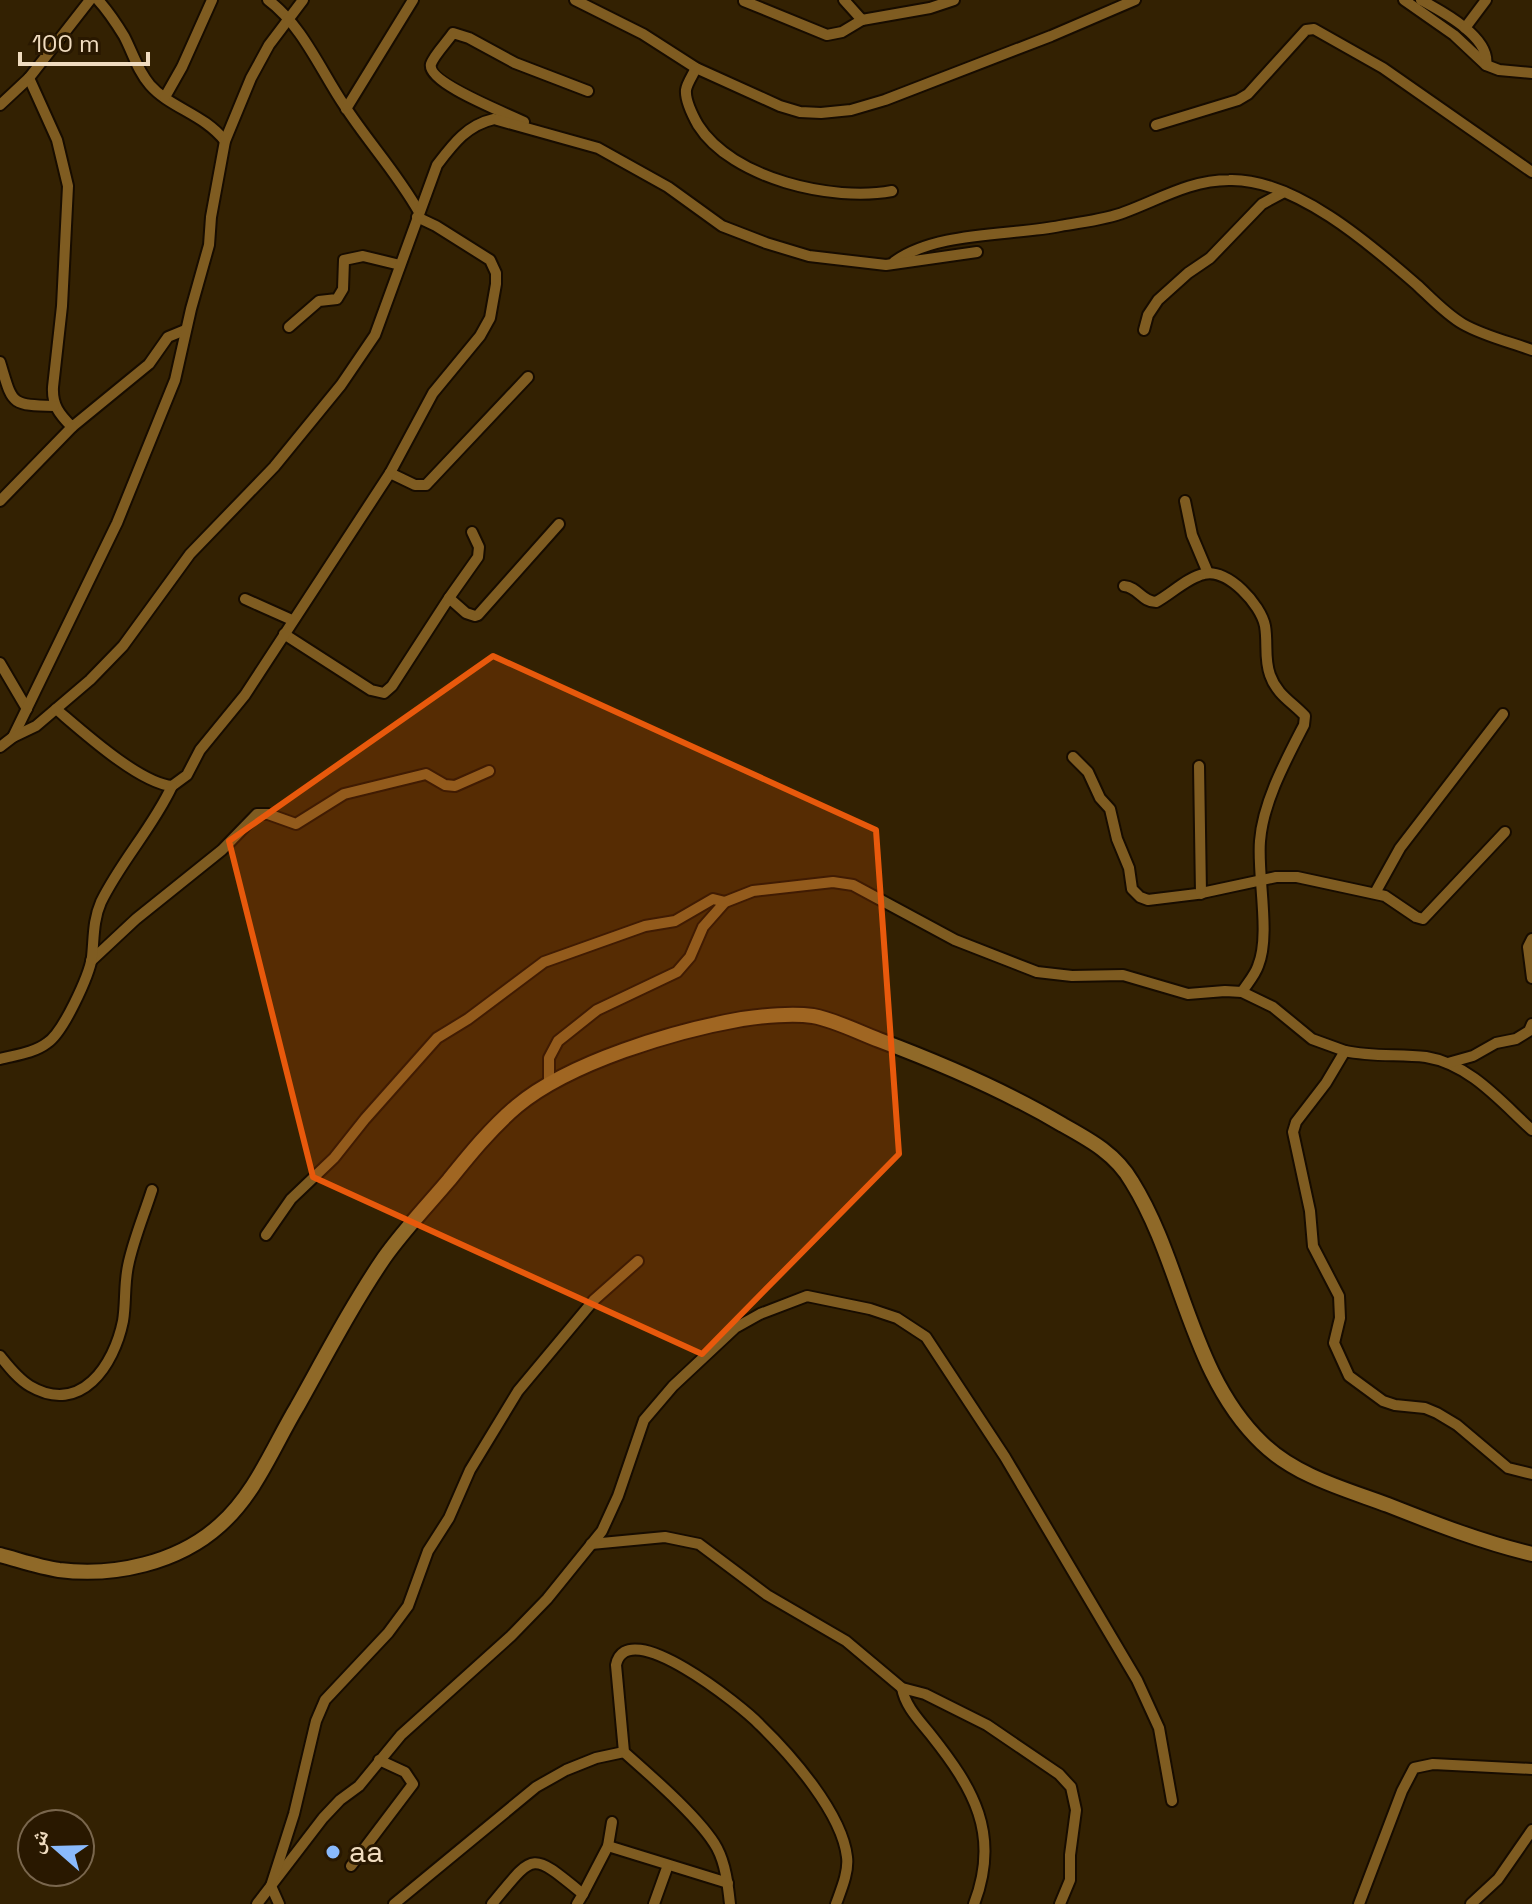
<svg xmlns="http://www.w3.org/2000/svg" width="1532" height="1904" font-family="'Space Grotesk','Noto Naskh Arabic',sans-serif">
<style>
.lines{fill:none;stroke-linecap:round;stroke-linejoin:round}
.minor-casing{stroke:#170c00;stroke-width:14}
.secondary-casing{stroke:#170c00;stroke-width:18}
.minor{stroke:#7f5c21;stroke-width:10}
.secondary{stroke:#8f6928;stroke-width:14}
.marked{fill:#e8590c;fill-opacity:0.2;stroke:#e8590c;stroke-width:6;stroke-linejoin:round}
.poi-dot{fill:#8abafc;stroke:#291800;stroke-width:3}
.labels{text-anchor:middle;stroke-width:6;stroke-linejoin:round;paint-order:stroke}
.poi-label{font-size:30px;fill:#f0dcc0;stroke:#291800;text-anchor:start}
</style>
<rect width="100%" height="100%" fill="#332102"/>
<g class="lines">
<g class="minor-casing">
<g id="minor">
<path d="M98 0C108 11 116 23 124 36 133 53 137 70 150 85 170 108 204 114 225 141"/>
<path d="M268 0C302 25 321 71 344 105 368 142 397 173 419 212"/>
<path d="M575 0 643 34 696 68 780 106 800 112 821 113 851 110 885 100 1051 36 1135 0"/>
<path d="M844 0 862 20 930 8 954 0"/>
<path d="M1404 0 1454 35 1486 65 1499 70 1532 73"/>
<path d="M1421 0C1441 11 1491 37 1486 65"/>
<path d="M744 1 827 35 842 32 862 20"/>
<path d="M1465 28 1486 0"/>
<path d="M696 68C693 75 687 83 686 90 685 101 693 116 698 125 732 179 833 202 892 191"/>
<path d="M29 78 57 140 68 186 62 306 53 387C52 405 59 414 72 427L149 364 168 337 185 330"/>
<path d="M165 97 182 67 212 0"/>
<path d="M0 105 29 78 90 0"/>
<path d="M346 109 413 0"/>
<path d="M524 122C509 114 426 83 431 64 434 55 447 42 453 33L469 38 515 63 588 91"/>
<path d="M1156 125 1238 100 1248 94 1306 30 1314 29 1383 68 1532 172"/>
<path d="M894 262C936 231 1010 236 1060 226 1081 222 1105 220 1125 212 1160 199 1191 180 1229 180 1294 178 1370 244 1417 285 1431 298 1447 315 1463 324 1484 336 1510 342 1532 350"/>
<path d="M289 327 319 301 337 299 343 289 344 260 363 256 400 265"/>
<path d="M1144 330 1148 315 1158 300 1188 273 1210 258 1262 204 1284 192"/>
<path d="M0 362C13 404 9 405 54 406"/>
<path d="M390 473 415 485H426L528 377"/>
<path d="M0 501 72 427"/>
<path d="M1185 501 1192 535 1208 573"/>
<path d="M1124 586C1138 587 1142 602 1156 602 1171 594 1188 577 1204 574 1228 568 1261 605 1265 626 1268 643 1264 659 1270 675 1277 695 1292 702 1305 716L1304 725C1286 760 1263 802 1260 841 1257 876 1271 935 1258 966 1255 975 1247 984 1242 992"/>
<path d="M449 598 478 557 479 547 472 532"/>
<path d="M245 599 292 620"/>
<path d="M284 634 371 690 384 693 392 686 449 598 466 613 475 616 478 615 559 524"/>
<path d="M0 663 27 709"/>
<path d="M13 737 117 523 175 380 191 309 209 245 211 217 225 141 251 78 269 45 303 0"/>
<path d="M0 747 13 737 36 726 90 680 123 646 190 554 274 467 341 385 375 335 437 165C453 144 467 125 494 119L598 148 668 187 722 226 766 243 809 256 886 265 977 252"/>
<path d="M1073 757 1088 772 1100 798 1110 809 1117 839 1129 868 1132 889 1140 897 1148 900 1197 894 1276 877H1297L1385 896 1416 917 1423 919 1505 832"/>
<path d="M1199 766 1201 894"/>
<path d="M172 786 187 775 200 750 245 695 390 473 433 393 480 336 490 318 496 284V273L490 260 436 226 417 217"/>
<path d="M1375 893 1400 848 1503 714"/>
<path d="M1532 939 1528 947 1532 978"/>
<path d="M91 961 136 919 222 850 257 814H268L296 824 344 794 426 774 445 785 455 786 489 771"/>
<path d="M1345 1051C1372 1057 1398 1054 1426 1057 1470 1064 1501 1102 1532 1130"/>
<path d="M0 1059C15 1055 34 1053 47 1043 63 1033 89 976 92 957 94 938 93 920 101 902 121 861 153 827 172 786 139 783 82 731 56 709"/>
<path d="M1448 1063 1473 1056 1496 1043 1516 1039 1529 1031 1532 1024"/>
<path d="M549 1082V1058L558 1041 597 1010 677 972 690 957 703 927 725 902 753 891 833 882 853 885 955 940 1037 972 1072 976 1123 975 1188 994 1225 991 1242 992 1273 1007 1312 1039 1345 1051 1326 1083 1296 1122 1293 1132 1310 1211 1313 1246 1339 1296 1340 1318 1334 1343 1349 1376 1383 1401 1395 1405 1425 1408 1437 1413 1457 1425 1508 1468 1532 1474"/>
<path d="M266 1235 291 1199 334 1158 365 1119 437 1038 468 1019 544 962 645 926 675 921 713 899 725 902"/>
<path d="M0 1356C9 1367 18 1379 30 1386 81 1416 114 1365 123 1321 126 1303 124 1285 128 1266 133 1241 144 1215 152 1190"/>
<path d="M591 1544 665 1537 699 1544 767 1595 846 1641 902 1688 925 1694 987 1725 1059 1774 1071 1787 1076 1810 1070 1855V1880L1060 1904"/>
<path d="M902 1688C905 1706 919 1720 931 1735 973 1788 1001 1834 974 1904"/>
<path d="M608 1846 728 1883"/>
<path d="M351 1866 413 1784 405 1772 379 1760"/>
<path d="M583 1894 608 1846 612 1822"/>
<path d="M257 1904 323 1818 340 1800 359 1786 401 1735 511 1636 547 1599 602 1531 618 1496 644 1420 673 1386 735 1328 760 1314 807 1296 870 1309 897 1318 926 1337 1005 1457 1137 1680 1159 1728 1172 1801"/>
<path d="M279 1904 271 1886 294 1814 316 1721 325 1700 388 1633 408 1606 428 1551 449 1518 470 1470 518 1391 594 1300 638 1261"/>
<path d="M394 1904 536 1787 566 1770 596 1758 624 1752"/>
<path d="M492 1904C535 1852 530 1851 583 1894L577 1904"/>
<path d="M654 1904 668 1865"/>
<path d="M730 1904C728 1886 726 1865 717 1848 702 1820 650 1775 624 1752L616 1665C626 1613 742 1706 760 1725 791 1755 842 1813 847 1857 849 1872 841 1890 836 1904"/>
<path d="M1359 1904 1402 1791 1414 1768 1433 1764 1532 1769"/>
<path d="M1471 1904 1498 1879 1532 1830"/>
</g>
</g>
<g class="secondary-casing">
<path id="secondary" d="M0 1555C19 1560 39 1567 59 1570 114 1577 178 1563 220 1525 256 1493 273 1447 297 1407 325 1357 352 1305 384 1258 403 1231 427 1206 449 1180 470 1154 491 1128 517 1106 570 1062 674 1031 742 1019 763 1016 791 1013 813 1016 835 1020 858 1032 879 1040 943 1064 1004 1090 1063 1125 1090 1140 1116 1154 1132 1182 1183 1264 1190 1374 1262 1443 1296 1476 1345 1489 1388 1505 1436 1524 1482 1542 1532 1554"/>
</g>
<use href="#minor" class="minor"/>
<use href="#secondary" class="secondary"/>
</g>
<path class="marked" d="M493 656 876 830 899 1154 702 1354 313 1177 229 841Z"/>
<circle class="poi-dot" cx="333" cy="1852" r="8"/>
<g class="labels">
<g class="poi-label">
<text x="349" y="1862">aa</text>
</g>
</g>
<g transform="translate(56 1848) rotate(290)"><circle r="38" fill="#291800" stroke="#79664d" stroke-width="2"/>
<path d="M0-6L14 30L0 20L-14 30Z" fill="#8abafc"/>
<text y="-12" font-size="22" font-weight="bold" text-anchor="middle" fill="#f0dcc0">ش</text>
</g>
<path d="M20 52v12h128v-12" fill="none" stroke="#f0dcc0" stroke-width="4"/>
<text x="32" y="52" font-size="24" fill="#f0dcc0" stroke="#291800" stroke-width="6" paint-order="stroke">100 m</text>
</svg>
